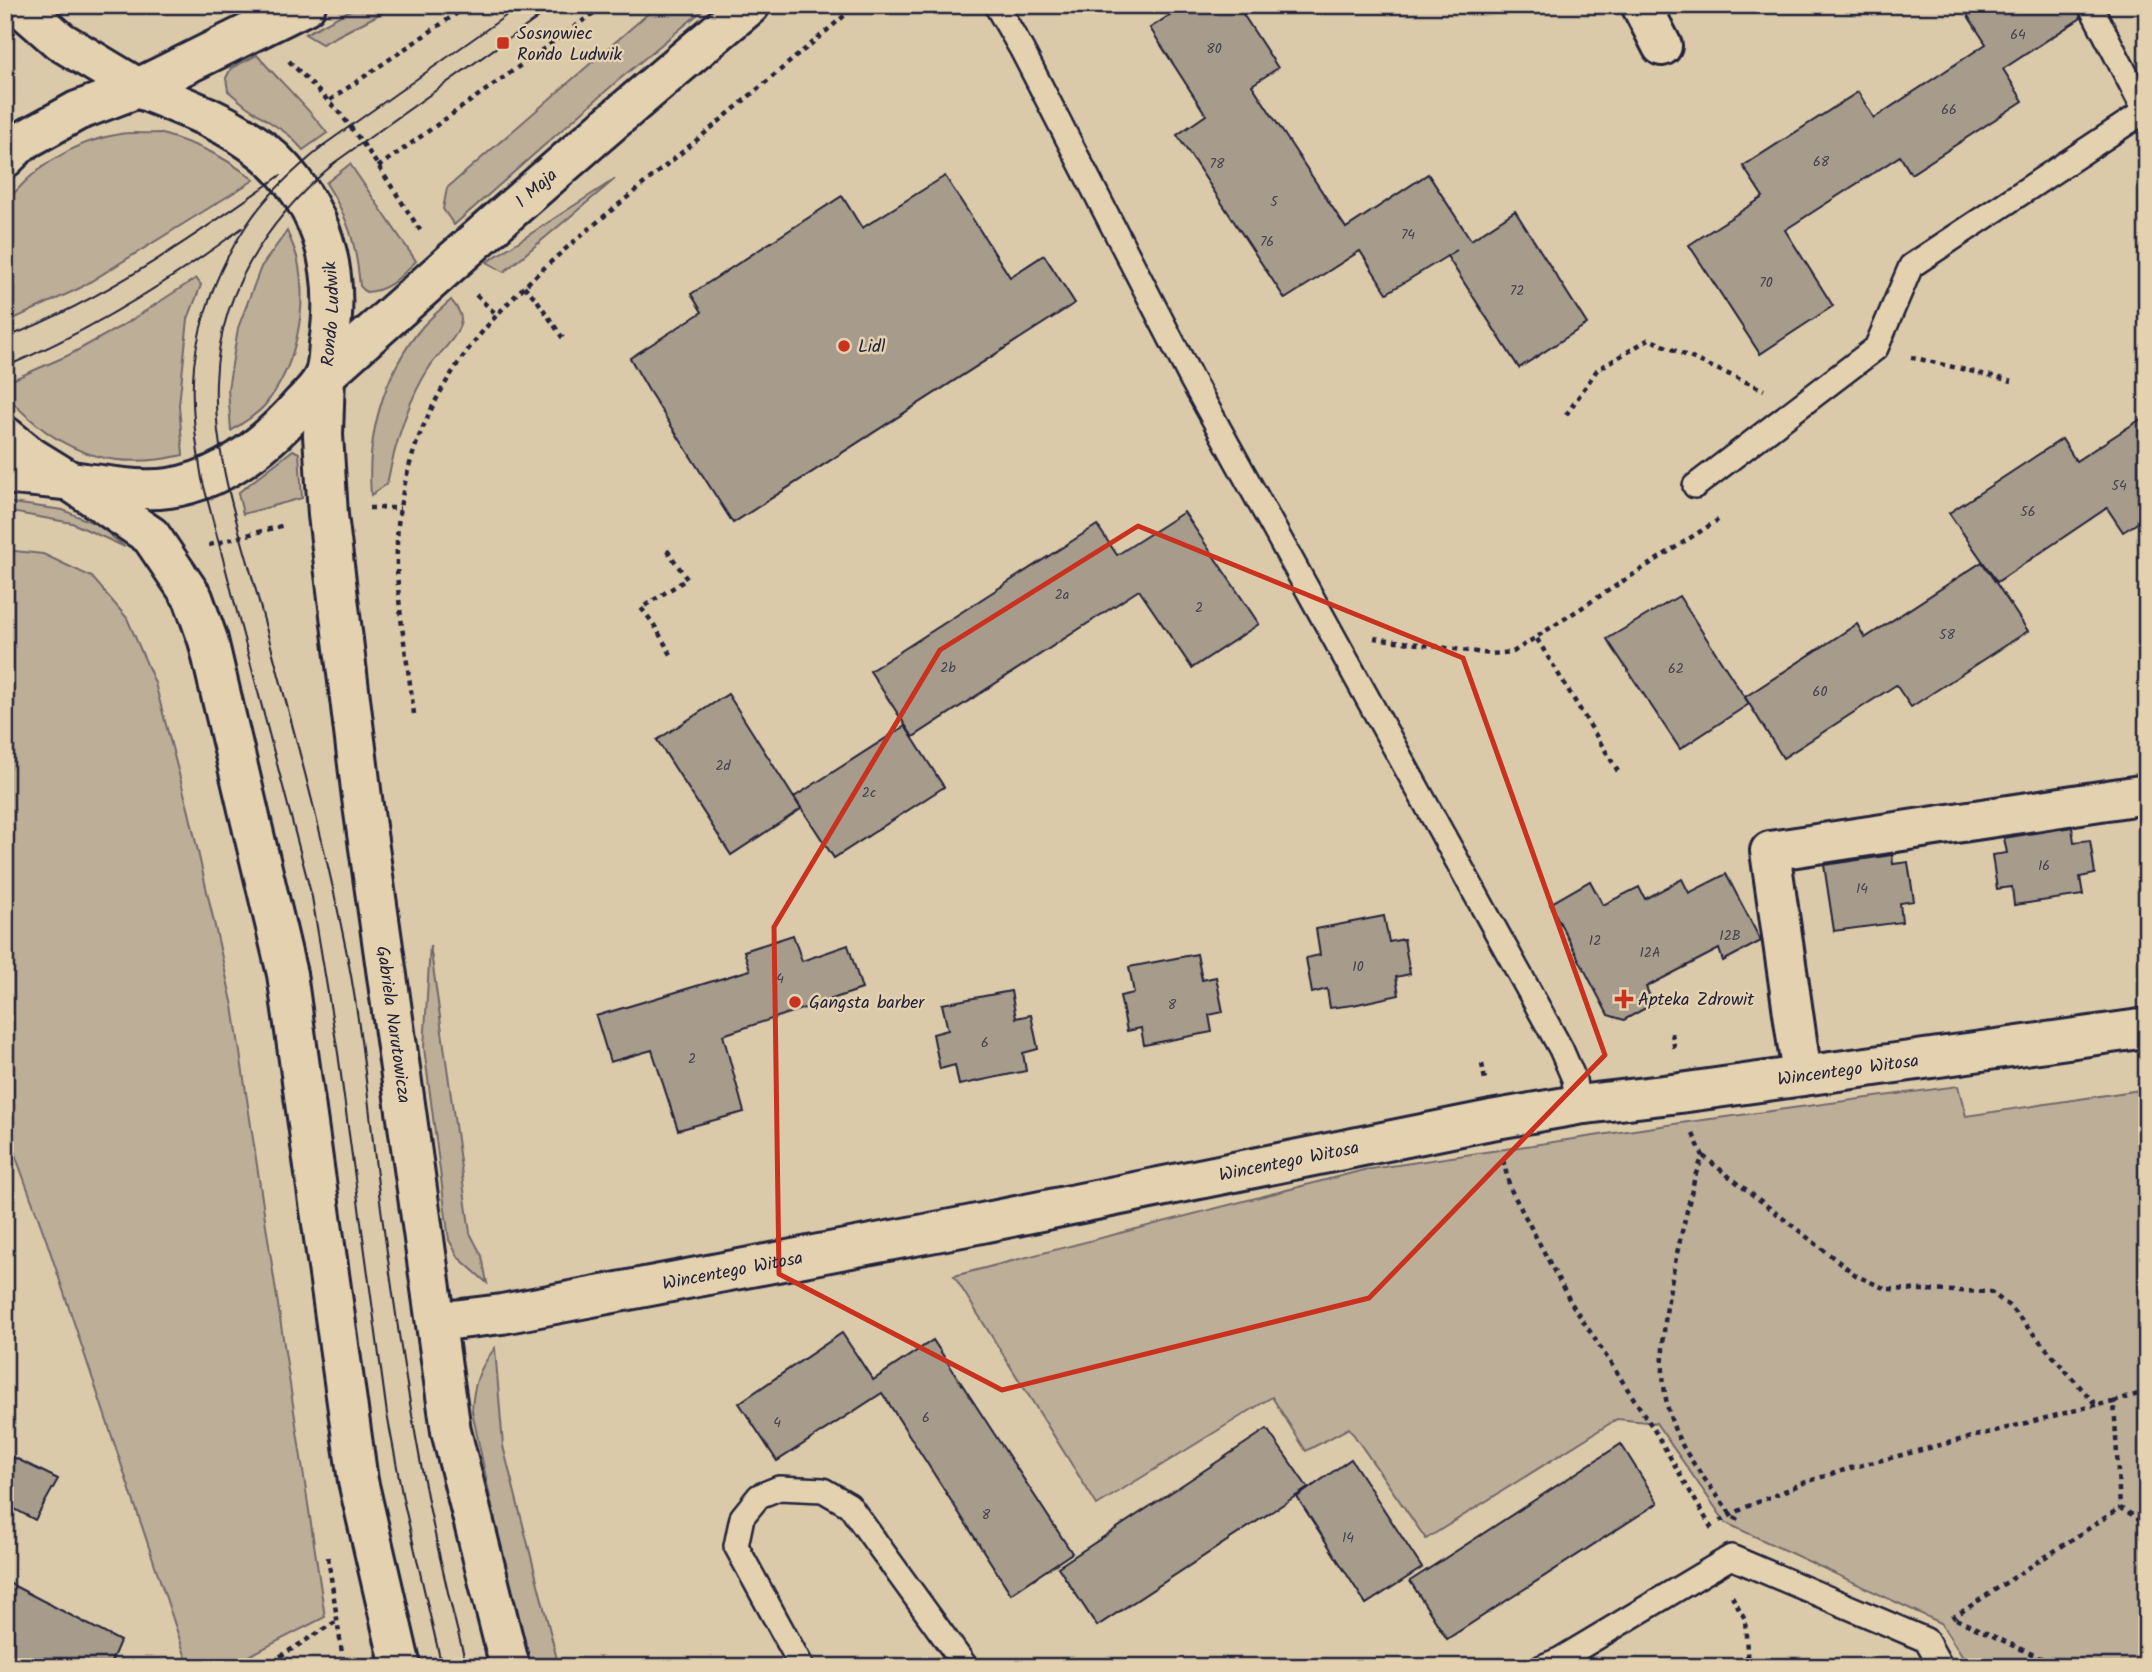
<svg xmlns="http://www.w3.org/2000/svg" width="2152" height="1672" font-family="Kalam,sans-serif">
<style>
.green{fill:#bdae98;stroke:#70686a;stroke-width:2}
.building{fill:#a79b8b;stroke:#22223b;stroke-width:2}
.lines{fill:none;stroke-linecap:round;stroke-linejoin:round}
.service-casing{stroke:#22223b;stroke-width:28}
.minor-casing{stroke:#22223b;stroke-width:44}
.tertiary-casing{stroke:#22223b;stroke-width:44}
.secondary-casing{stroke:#22223b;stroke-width:44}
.path{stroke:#22223b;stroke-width:4.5;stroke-dasharray:5 5;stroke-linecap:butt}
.service{stroke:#e3d1af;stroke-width:23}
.minor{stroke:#e3d1af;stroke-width:38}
.tertiary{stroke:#e3d1af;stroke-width:38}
.secondary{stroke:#e3d1af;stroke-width:38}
.tram{stroke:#22223b;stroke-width:2}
.marked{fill:none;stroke:#c8321e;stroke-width:5;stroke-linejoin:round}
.poi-dot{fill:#c8321e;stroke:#e3d1af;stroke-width:2.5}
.labels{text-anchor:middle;stroke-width:5;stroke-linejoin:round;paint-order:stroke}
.number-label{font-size:14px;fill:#43404f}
.poi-label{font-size:18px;fill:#22223b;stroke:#e3d1af;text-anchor:start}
.street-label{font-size:18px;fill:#22223b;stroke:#e3d1af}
</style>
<rect width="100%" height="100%" fill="#dbcaaa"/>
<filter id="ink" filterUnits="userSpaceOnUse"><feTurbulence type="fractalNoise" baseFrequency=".0143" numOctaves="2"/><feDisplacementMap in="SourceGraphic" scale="14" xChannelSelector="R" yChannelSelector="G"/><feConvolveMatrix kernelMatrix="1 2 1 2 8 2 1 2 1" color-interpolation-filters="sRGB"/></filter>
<g filter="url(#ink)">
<g class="green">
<path d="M360 5H397L322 44 305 34Z"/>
<path d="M658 5H709L615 83 454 225 443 209 447 188Z"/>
<path d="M257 55C280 82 306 105 327 133L303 150 289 135 246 106 228 91 226 78 231 68Z"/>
<path d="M159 133C198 145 222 154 254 180L80 288 5 323V205C31 168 75 141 120 134 132 132 146 134 159 133Z"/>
<path d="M350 164 416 261C400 277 389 291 366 292L360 286C356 244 349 219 326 183Z"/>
<path d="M615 179 504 272 487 262Z"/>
<path d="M287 231C291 241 296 251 298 261 308 309 296 367 265 405 257 415 242 423 231 431L228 389 238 328 261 267Z"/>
<path d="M196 278 201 285 188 319 179 405 183 455C122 469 75 459 28 417 17 407 5 398 5 383L69 355 127 323Z"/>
<path d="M451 300C455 305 461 311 461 319 460 337 438 353 429 368 407 402 395 445 387 484L371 495C366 436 384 372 423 326 431 317 442 308 451 300Z"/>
<path d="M293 450 299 453 302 498 243 514 238 493Z"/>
<path d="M5 502 63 510 98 525 125 547 72 523 5 511Z"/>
<path d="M5 550 43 554 92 577 127 618 155 683 189 812 233 1006 325 1617 227 1667H189L47 1242 5 1127Z"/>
<path d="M430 945 470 1233 482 1256 487 1283 459 1258 449 1240 424 1048Z"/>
<path d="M1958 1086 1966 1116 2147 1089V1667H1969L1941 1623 1726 1523 1656 1423 1617 1419 1426 1539 1349 1428 1306 1451 1272 1397 1097 1505 954 1276 1364 1170 1688 1122Z"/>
<path d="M495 1348 503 1446 559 1667H529L514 1612 472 1411C473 1385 479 1368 495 1348Z"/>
</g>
<g class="building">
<path d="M1185 5H1237L1278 68 1252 85 1346 228 1428 174 1471 240 1515 211 1587 324 1519 368 1447 256 1457 250 1387 293 1360 251 1285 299 1177 135 1206 115 1150 28Z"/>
<path d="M1961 5H2076L2081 18 2003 69 2023 101 1911 174 1900 156 1785 230 1833 306 1760 354 1689 245 1763 197 1743 166 1858 92 1874 118 1986 44Z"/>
<path d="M945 176 1010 277 1044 255 1075 303 733 523 649 391 630 358 702 312 691 294 842 196 862 228Z"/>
<path d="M2147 415V517L2123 532 2107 508 1997 582 1949 513 2062 439 2076 461Z"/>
<path d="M1184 512 1259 624 1192 668 1139 590 913 737 870 671 1097 525 1117 555Z"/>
<path d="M1982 562 2028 631 1911 707 1896 685 1783 758 1745 697 1857 624 1865 638Z"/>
<path d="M1679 596 1749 704 1680 749 1607 639Z"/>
<path d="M728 694 801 809 731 855 657 740Z"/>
<path d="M905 726 944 787 834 858 794 797Z"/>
<path d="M2072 827 2074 842 2090 840 2095 874 2080 877 2083 895 2014 905 2012 887 1997 889 1992 855 2007 853 2004 838Z"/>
<path d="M1892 855 1893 864 1908 862 1914 901 1900 903 1902 922 1834 931 1824 865Z"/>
<path d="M1726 874 1761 941 1723 961 1719 949 1646 987 1653 1004 1624 1020 1608 1015 1550 904 1590 881 1603 905 1639 887 1645 899 1682 879 1689 893Z"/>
<path d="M1384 916 1389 942 1404 939 1410 974 1396 977 1399 995 1353 1005 1330 1008 1327 989 1312 993 1306 958 1320 955 1316 929Z"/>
<path d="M793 935 802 961 848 945 862 989 723 1035 744 1112 678 1130 652 1050 610 1062 596 1016 750 970 744 951Z"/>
<path d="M1197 954 1202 980 1216 977 1223 1012 1209 1015 1212 1032 1144 1045 1141 1028 1127 1031 1120 996 1134 993 1129 967Z"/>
<path d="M1011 991 1016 1018 1031 1015 1038 1049 1023 1053 1026 1071 959 1085 955 1065 940 1069 933 1034 948 1030 942 1004Z"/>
<path d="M842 1333 873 1380 933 1340 1072 1553 1011 1594 882 1393 777 1461 739 1403Z"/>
<path d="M1267 1429 1308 1488 1097 1626 1058 1567Z"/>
<path d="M1621 1444 1658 1503 1447 1639 1410 1581Z"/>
<path d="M5 1453 58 1479 35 1520 5 1504Z"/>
<path d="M1351 1459 1422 1568 1366 1604 1297 1497Z"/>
<path d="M5 1581 120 1641 109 1667H5Z"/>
</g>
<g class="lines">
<g class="service-casing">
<g id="service">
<path d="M996 5 1022 50 1192 380 1561 1049 1574 1079 1577 1105"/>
<path d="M1695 486 1876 348 1911 266 2145 111 2090 5"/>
<path d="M802 1667 736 1546 742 1517 759 1496 779 1488 823 1490 849 1505 966 1667"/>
<path d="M1542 1667 1559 1660 1731 1557 1926 1640 1941 1667"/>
</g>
</g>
<g class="minor-casing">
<g id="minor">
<path d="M1641 5 1662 46"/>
<path d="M1802 1076 1770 851 2147 794"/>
<path id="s1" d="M436 1322 502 1314 967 1226 1491 1120 1577 1105 1680 1093 2147 1028"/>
</g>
</g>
<g class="tertiary-casing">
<g id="tertiary">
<path d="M19 5 60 41 138 88"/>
<path id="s2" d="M325 375 323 435 328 515 362 798 451 1431 510 1667"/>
<path d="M70 481 151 536 193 598 208 640 287 974 358 1481 401 1667"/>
</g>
</g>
<g class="secondary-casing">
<g id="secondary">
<path d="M5 158 21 142 77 111 138 88 306 5"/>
<path id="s3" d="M325 375C465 250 605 125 750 5"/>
<path d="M5 436 31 457 65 478"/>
<path id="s4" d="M5 474C32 477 58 479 85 483 112 486 141 492 169 488 223 480 266 445 301 405 309 397 320 386 324 376 328 367 328 354 329 344 339 280 328 221 284 171 247 128 190 109 138 88"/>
</g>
</g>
<g class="path">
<path d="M289 61 340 113 369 152 422 233"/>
<path d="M330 100 469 5"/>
<path d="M378 167 605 5"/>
<path d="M524 286 537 300 564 340"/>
<path d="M476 295 496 314"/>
<path d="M1911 357 2012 381"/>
<path d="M1566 415 1597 370 1649 339 1764 390"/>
<path d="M369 508H400"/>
<path d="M209 545 285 525"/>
<path d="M667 550 687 579 641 608 653 623 673 658"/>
<path d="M1374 638 1491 654 1513 652 1718 520"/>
<path d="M1537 639 1619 773"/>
<path d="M414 714C406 647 390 575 400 508 425 350 544 267 658 172 725 117 791 61 857 5"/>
<path d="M1672 1033 1675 1051"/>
<path d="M1482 1064 1485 1080"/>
<path d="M1693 1134 1703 1156 1695 1176C1679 1250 1646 1352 1673 1425 1685 1458 1712 1487 1732 1516L1741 1521"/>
<path d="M1703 1156 1857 1276 1886 1289 1991 1292 2009 1306 2096 1405 2114 1402"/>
<path d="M1503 1160 1510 1188 1570 1301 1653 1428 1712 1529"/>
<path d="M2147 1391 2114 1402 2120 1508 2147 1523"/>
<path d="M1720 1521 1746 1507 1806 1482 1851 1468 2096 1405"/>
<path d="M328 1557 344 1667"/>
<path d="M1732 1596 1745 1619 1748 1667"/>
<path d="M1952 1618 2120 1508"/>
<path d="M1956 1619 2060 1667"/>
<path d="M263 1667 337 1621"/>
</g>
<use href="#service" class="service"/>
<use href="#minor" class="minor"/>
<use href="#tertiary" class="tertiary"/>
<use href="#secondary" class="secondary"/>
<g class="tram">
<path d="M325 145C296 168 266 195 246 226 219 266 199 318 194 366 190 404 196 442 202 479L312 897 338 1053 387 1414 403 1499 442 1667"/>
<path d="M318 149 521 5"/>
<path d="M337 161C269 218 219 291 216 382 213 456 239 528 258 598 288 710 320 822 343 935 362 1022 369 1113 380 1201 401 1358 425 1514 467 1667"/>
<path d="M331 165 556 5"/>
<path d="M5 338C105 299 194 237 281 175"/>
<path d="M5 367C90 331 168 283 242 228"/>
</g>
</g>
</g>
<path class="marked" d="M1138 526 1463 658 1605 1055 1369 1298 1002 1390 779 1274 774 927 940 650Z"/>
<g class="poi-dot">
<rect x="496" y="36" width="14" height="14" rx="3.5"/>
<circle cx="844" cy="346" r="7"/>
<path d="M1620.5 988.5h7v7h7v7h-7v7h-7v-7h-7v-7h7z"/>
<circle cx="795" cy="1002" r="7"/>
</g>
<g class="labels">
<g class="number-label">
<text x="2018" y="39">64</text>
<text x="1214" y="53">80</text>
<text x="1949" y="114">66</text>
<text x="1821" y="166">68</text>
<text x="1217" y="168">78</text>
<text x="1274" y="206">5</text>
<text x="1408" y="239">74</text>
<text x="1267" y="246">76</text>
<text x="1766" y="287">70</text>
<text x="1517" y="295">72</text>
<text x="2119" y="490">54</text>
<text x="2028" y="516">56</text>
<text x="1062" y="599">2a</text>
<text x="1199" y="612">2</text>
<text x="1947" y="639">58</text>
<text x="948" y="672">2b</text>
<text x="1676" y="673">62</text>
<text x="1820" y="696">60</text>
<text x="723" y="770">2d</text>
<text x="869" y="797">2c</text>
<text x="2044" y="870">16</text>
<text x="1862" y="893">14</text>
<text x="1730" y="940">12B</text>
<text x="1595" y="945">12</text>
<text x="1650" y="957">12A</text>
<text x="1358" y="971">10</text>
<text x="780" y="983">4</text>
<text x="1172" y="1009">8</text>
<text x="985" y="1047">6</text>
<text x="692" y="1063">2</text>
<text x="926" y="1422">6</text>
<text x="777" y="1427">4</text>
<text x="986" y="1519">8</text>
<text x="1348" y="1542">14</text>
</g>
<g class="poi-label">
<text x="517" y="39">Sosnowiec<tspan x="517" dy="21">Rondo Ludwik</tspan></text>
<text x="858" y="352">Lidl</text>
<text x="1638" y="1005">Apteka Zdrowit</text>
<text x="809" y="1008">Gangsta barber</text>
</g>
<g class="street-label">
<text dy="6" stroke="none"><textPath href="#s3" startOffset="282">1 Maja</textPath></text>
<text dy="6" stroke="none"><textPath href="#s4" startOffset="424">Rondo Ludwik</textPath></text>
<text dy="6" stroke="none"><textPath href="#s2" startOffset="654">Gabriela Narutowicza</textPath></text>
<text dy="6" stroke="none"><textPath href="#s1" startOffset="1435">Wincentego Witosa</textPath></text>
<text dy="6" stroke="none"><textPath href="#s1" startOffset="868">Wincentego Witosa</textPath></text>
<text dy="6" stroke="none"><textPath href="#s1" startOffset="301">Wincentego Witosa</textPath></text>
</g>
</g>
<rect width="2152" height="1672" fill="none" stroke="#e3d1af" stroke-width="28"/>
<rect x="14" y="14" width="2124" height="1644" fill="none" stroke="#22223b" stroke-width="2.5" filter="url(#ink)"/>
</svg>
